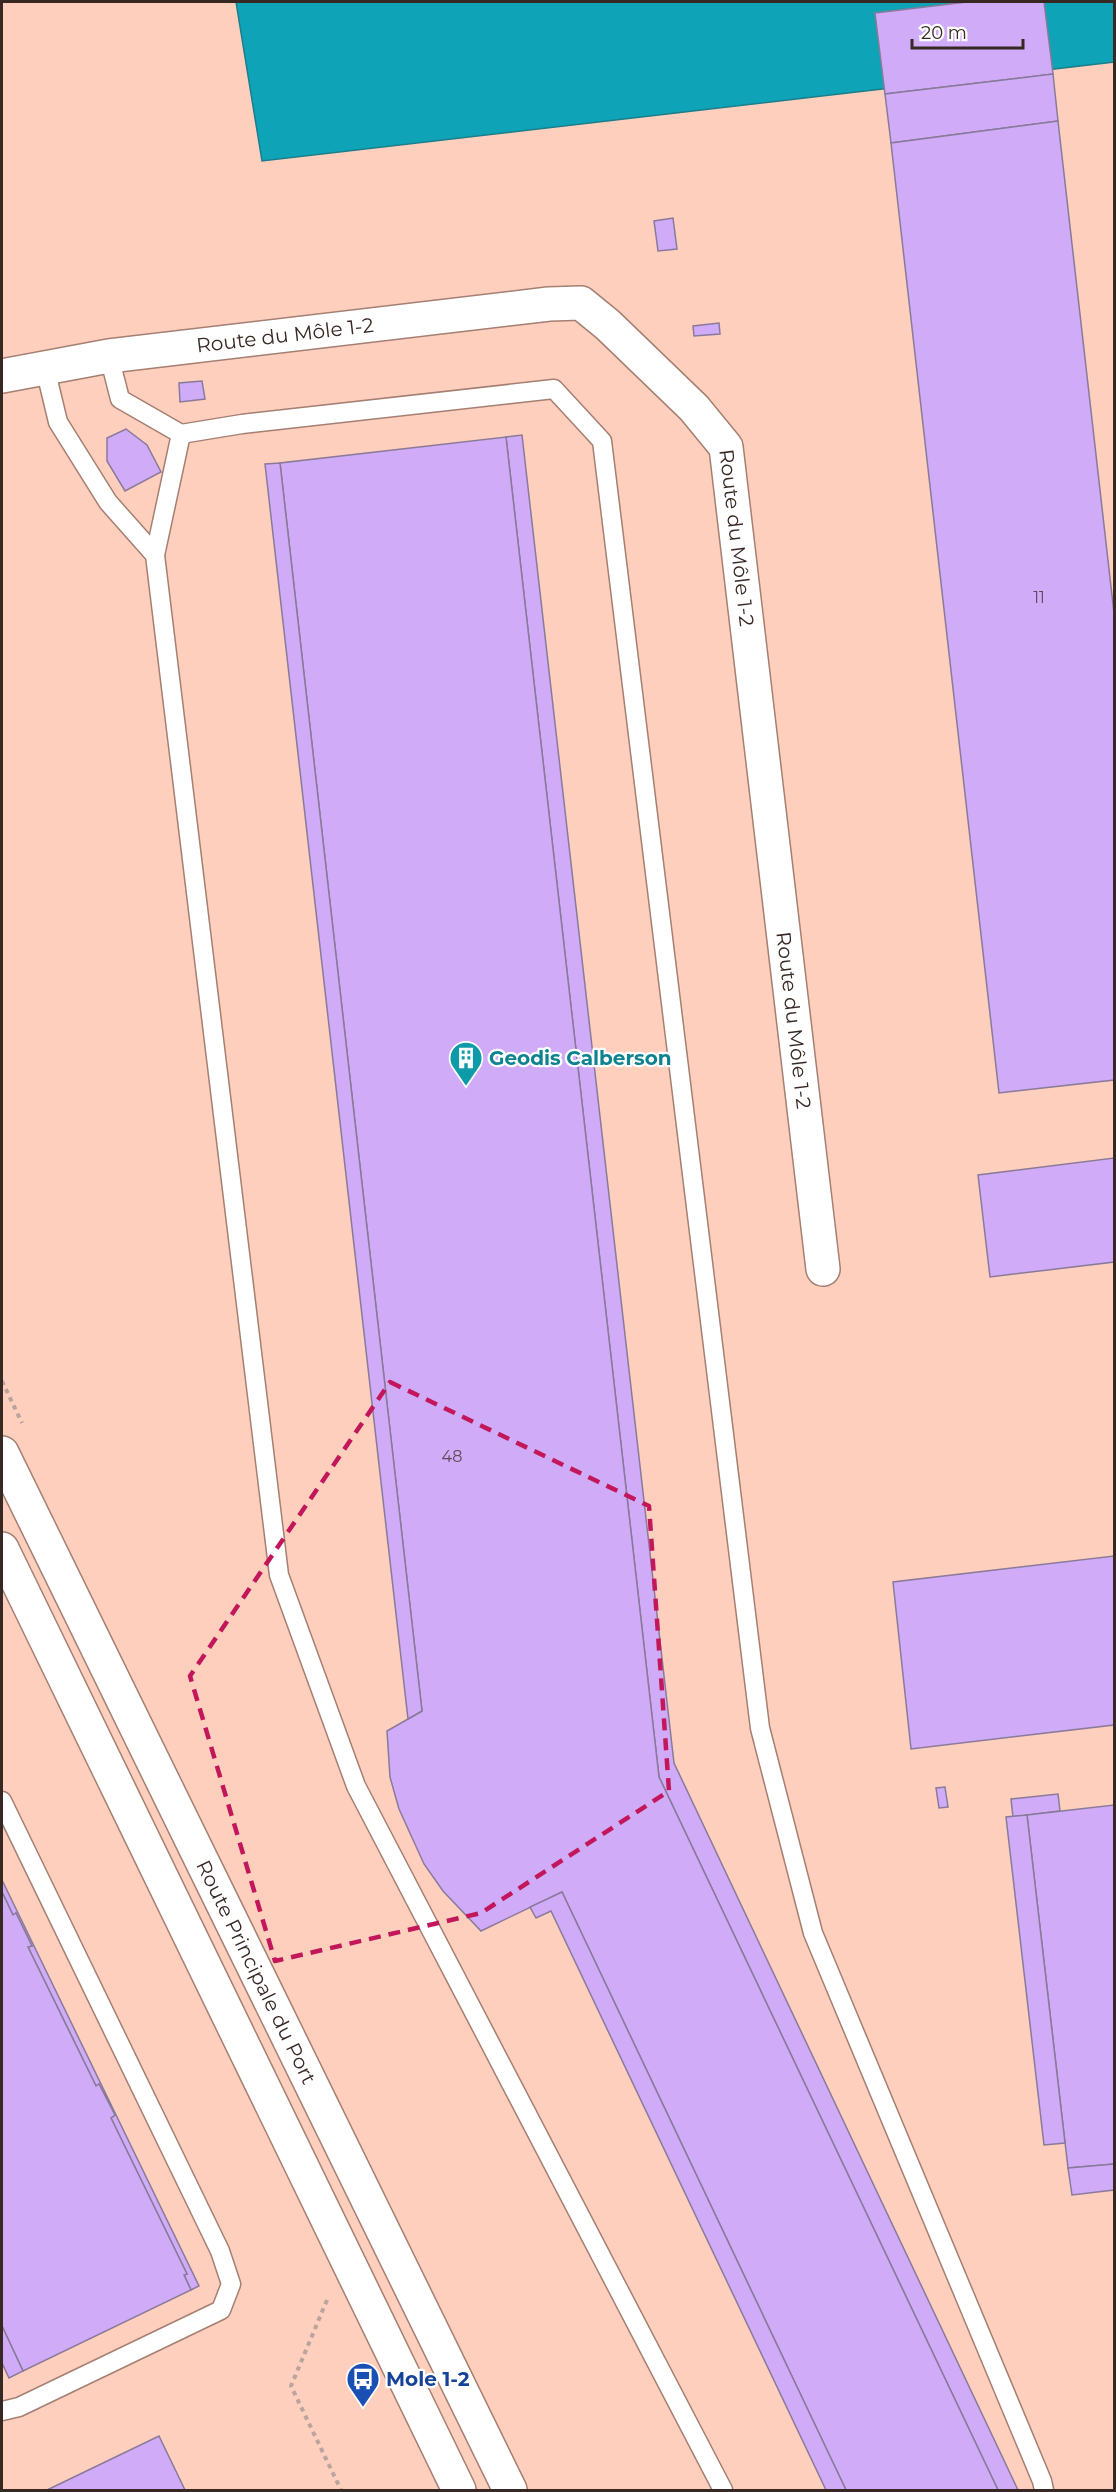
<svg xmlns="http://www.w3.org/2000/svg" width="1116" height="2492" font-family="Montserrat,sans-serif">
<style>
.built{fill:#ffcfbd}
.water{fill:#0ea3b7;stroke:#1a7e8b;stroke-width:1.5}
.building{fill:#d0abf7;stroke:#897a9a;stroke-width:1.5}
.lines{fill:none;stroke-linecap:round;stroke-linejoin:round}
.service-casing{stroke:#a47f72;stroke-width:21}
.minor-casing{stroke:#a47f72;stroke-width:36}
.secondary-casing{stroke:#a47f72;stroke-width:36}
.path{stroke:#baa49d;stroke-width:4;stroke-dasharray:4.5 4.5;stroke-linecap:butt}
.service{stroke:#fff;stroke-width:18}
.minor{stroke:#fff;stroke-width:33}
.secondary{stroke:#fff;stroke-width:33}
.marked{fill:none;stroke:#c2185b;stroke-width:4.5;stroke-dasharray:12 8;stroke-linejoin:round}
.labels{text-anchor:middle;stroke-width:4.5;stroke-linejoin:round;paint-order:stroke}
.number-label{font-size:16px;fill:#5d4958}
.street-label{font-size:20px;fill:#372823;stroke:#fff}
.culture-label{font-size:20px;font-weight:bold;fill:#0d838f;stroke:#fff;text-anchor:start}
.transit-label{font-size:20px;font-weight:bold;fill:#164399;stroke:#fff;text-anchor:start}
</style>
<rect width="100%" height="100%" fill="#fae1d8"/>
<path class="built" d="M2 2H236L263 161 1114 62V2490H2Z"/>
<path class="water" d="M236 2H1114V62L262 161Z"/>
<g class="building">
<path d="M967 2H1044L1053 74 885 94 875 13Z"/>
<path d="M1053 74 1058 121 891 143 885 94Z"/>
<path d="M1058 121 1114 613V1080L999 1093 891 143Z"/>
<path d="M673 218 677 249 658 251 654 221Z"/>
<path d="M719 323 720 334 694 336 693 326Z"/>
<path d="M202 381 205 399 180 402 179 383Z"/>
<path d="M126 429 147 445 161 472 125 491 107 461V438Z"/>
<path d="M522 435 674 1763 1018 2490H998L659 1777 506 437Z"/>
<path d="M506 437 659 1777 998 2490H846L562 1892 481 1931 443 1891 424 1864 399 1809 390 1777 387 1731 422 1711 280 463Z"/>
<path d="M280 463 422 1711 408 1719 265 464Z"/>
<path d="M1114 1158V1262L990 1277 978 1175Z"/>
<path d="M1114 1556V1725L911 1749 893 1582Z"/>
<path d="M945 1787 948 1807 939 1808 936 1788Z"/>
<path d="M1058 1794 1060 1811 1013 1817 1011 1799Z"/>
<path d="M1114 1805V2164L1068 2168 1027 1815Z"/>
<path d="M1027 1815 1065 2143 1044 2145 1006 1817Z"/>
<path d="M2 1880 199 2286 191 2290 184 2275 187 2274 111 2118 115 2115 99 2084 96 2086 28 1947 32 1946 16 1913 13 1915 2 1892Z"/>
<path d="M2 1892 13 1915 16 1913 32 1946 28 1947 96 2086 99 2084 115 2115 111 2118 187 2274 184 2275 191 2290 23 2371 2 2326Z"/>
<path d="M562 1892 846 2490H826L551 1911 536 1918 530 1907Z"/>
<path d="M1114 2164V2190L1072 2195 1068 2168Z"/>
<path d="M2 2326 23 2371 9 2378 2 2363Z"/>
<path d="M159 2436 185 2490H47Z"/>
</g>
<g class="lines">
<g class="service-casing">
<g id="service">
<path d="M45 368 58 422 108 502 155 555 181 434 120 399 109 356"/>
<path d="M181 434 242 424 554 389 602 441 760 1728 813 1933 1042 2481 1044 2490"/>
<path d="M155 555 279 1575 356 1786 723 2490"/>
<path d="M2 1801 220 2251 231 2284 221 2310 19 2407 2 2411"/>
</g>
</g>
<g class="minor-casing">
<g id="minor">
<path id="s1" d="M2 376 109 356 549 304 581 303 608 325 694 408 726 447 823 1269"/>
</g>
</g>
<g class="secondary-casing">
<g id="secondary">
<path id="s2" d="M2 1453 510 2490"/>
<path d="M2 1549 459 2490"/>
</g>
</g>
<g class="path">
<path d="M2 1381 22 1423"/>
<path d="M327 2300 291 2386 341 2490"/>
</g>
<use href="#service" class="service"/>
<use href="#minor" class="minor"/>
<use href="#secondary" class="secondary"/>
</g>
<path class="marked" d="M390 1382 649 1506 669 1791 481 1913 275 1961 190 1676Z"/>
<defs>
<g id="building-pin" transform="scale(1.725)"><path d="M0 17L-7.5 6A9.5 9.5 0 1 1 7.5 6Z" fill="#0f9aa8" stroke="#fff"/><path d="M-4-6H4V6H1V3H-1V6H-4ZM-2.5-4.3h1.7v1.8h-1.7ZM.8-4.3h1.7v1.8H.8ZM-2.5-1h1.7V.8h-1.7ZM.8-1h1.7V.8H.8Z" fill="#fff"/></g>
<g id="bus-pin" transform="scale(1.725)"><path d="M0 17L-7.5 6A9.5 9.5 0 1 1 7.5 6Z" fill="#1a4fb4" stroke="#fff"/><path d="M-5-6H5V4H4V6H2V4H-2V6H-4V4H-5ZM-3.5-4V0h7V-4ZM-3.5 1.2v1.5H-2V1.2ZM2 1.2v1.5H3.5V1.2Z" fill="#fff"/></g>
</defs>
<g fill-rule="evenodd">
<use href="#building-pin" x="466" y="1058"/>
<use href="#bus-pin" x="363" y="2379"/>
</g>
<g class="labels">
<g class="number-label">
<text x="1039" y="603">11</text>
<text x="452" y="1462">48</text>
</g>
<g class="street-label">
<text dy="7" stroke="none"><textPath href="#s1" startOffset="286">Route du Môle 1-2</textPath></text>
<text dy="7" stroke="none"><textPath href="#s1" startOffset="880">Route du Môle 1-2</textPath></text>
<text dy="7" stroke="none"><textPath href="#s1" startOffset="1366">Route du Môle 1-2</textPath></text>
<text dy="7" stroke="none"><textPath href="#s2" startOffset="578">Route Principale du Port</textPath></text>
</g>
<g class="culture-label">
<text x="489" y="1065">Geodis Calberson</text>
</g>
<g class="transit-label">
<text x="386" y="2386">Mole 1-2</text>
</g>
</g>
<rect width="1116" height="2492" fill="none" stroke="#372823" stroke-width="6"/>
<path d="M912 39v9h111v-9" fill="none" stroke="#372823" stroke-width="3"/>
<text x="921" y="39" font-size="18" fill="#372823" stroke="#ffffff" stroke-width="4.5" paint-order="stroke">20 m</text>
</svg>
